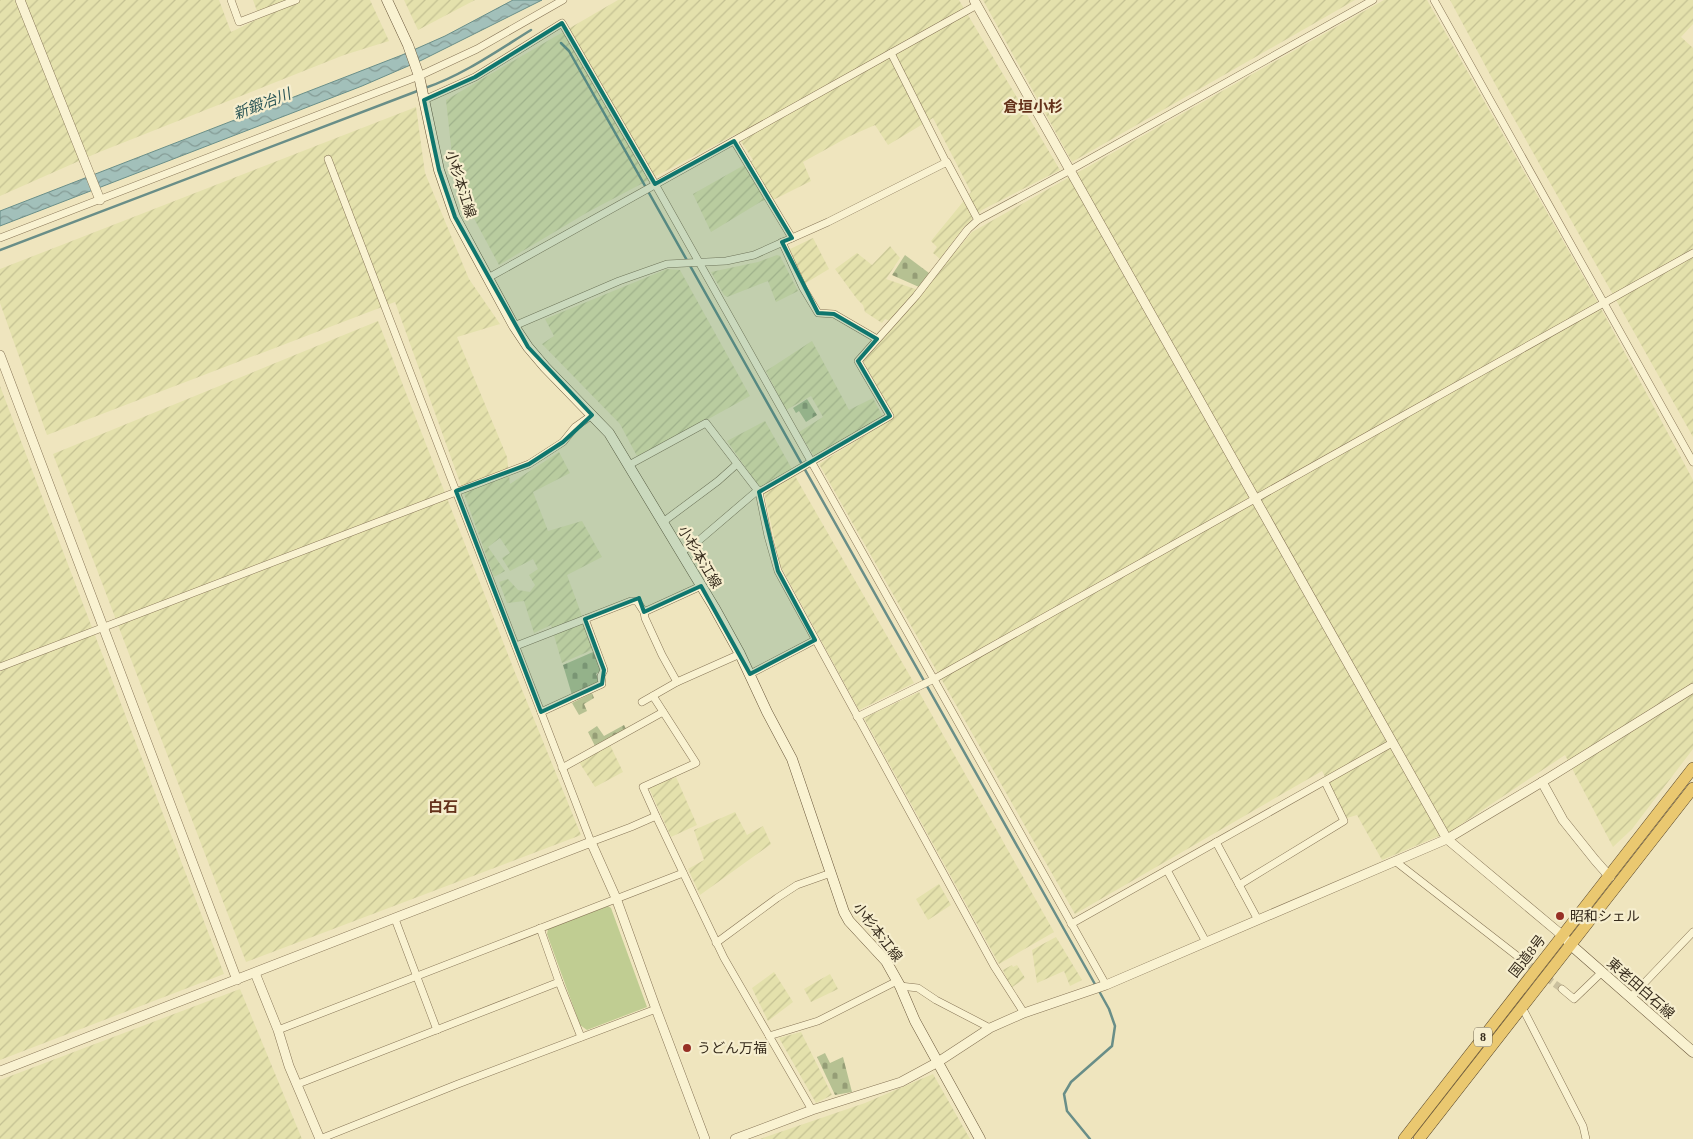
<svg xmlns="http://www.w3.org/2000/svg" width="1693" height="1139" font-family="'Times New Roman','Noto Sans JP',serif">
<style>
.farmland{fill:url(#farmland-furrows)}
.green{fill:#c0cd92}
.cemetery{fill:url(#cemetery-stones)}
.water{fill:url(#water-waves);stroke:#698e88}
.lines{fill:none;stroke-linecap:round;stroke-linejoin:round}
.stream{stroke:#698e88;stroke-width:2.5}
.minor-tunnel{stroke:#cac09e;stroke-width:7;stroke-dasharray:7 3.5;stroke-linecap:butt}
.minor-casing{stroke:#877557;stroke-width:8}
.tertiary-casing{stroke:#877557;stroke-width:10}
.secondary-casing{stroke:#69563a;stroke-width:11}
.trunk-casing{stroke:#54432b;stroke-width:12}
.minor{stroke:#f9f2d1;stroke-width:7}
.tertiary{stroke:#f9f2d1;stroke-width:9}
.secondary{stroke:#f9f2d1;stroke-width:10}
.trunk{stroke:#eac870;stroke-width:11}
.marked{fill:#0f766e;fill-opacity:0.2;stroke:#0f766e;stroke-width:4;stroke-linejoin:round}
.poi-dot{fill:#973025;stroke:#f6eece;stroke-width:2}
.labels{text-anchor:middle;stroke-width:4.5;stroke-linejoin:round;paint-order:stroke}
.shield{fill:#f6eece;stroke:#706651;stroke-width:1}
.shield-label{font-size:12px;font-weight:bold;fill:#362b1c}
.street-label{font-size:14px;fill:#362b1c;stroke:#f6eece}
.poi-label{font-size:14px;fill:#362b1c;stroke:#f6eece;text-anchor:start}
.water-label{font-size:15px;font-style:italic;fill:#2a5556;stroke:#f6eece}
.neighbourhood-label{font-size:15px;font-weight:bold;fill:#64311a;stroke:#f6eece}
</style>
<defs>
<pattern id="farmland-furrows" width="10" height="10" patternUnits="userSpaceOnUse" patternTransform="scale(1.25)"><rect width="10" height="10" fill="#e4e1ac"/><path d="M-1 1l2-2M0 10L10 0M9 11l2-2" fill="none" stroke="#c4c193"/></pattern>
<pattern id="cemetery-stones" width="16" height="16" patternUnits="userSpaceOnUse" patternTransform="scale(1.25)"><rect width="16" height="16" fill="#b6c192"/><path d="M2 7V4a2 2 0 0 1 4 0v3zM10 15v-3a2 2 0 0 1 4 0v3z" fill="#959d76"/></pattern>
<pattern id="water-waves" width="16" height="10" patternUnits="userSpaceOnUse" patternTransform="scale(1.25)"><rect width="16" height="10" fill="#a2c0ba"/><path d="M0 5q4-4 8 0t8 0" fill="none" stroke="#859c96"/></pattern>
</defs>
<rect width="100%" height="100%" fill="#efe5be"/>
<g class="farmland">
<path d="M0 0H219L231 32 258 19 257 11 253 0H370L389 41 344 55 97 153 0 196Z"/>
<path d="M404 0H475L418 30Z"/>
<path d="M618 0H959L1060 170 982 210 964 227 940 259 933 253 937 247 931 241 971 192 933 118 888 145 875 125 850 136 803 162 811 181 775 199 762 201 711 232 693 194 753 160 736 134 588 212 499 265 455 183 446 100Z"/>
<path d="M983 0H1355L1072 162Z"/>
<path d="M1384 0H1427L1597 301 1693 480V749L1632 829 1613 847 1565 755 1451 831 1382 860 1357 815 1347 818 1322 771 1075 914 819 464 894 417 863 361 972 232Z"/>
<path d="M1450 0H1693V24L1681 37 1693 48V437L1508 108Z"/>
<path d="M416 107 425 173 469 279 500 324 457 337 507 457 510 484 559 452 570 473 533 492 548 531 582 521 602 557 567 575 594 649 562 663 551 625 534 633 524 601 507 603 499 582 508 579 518 590 530 592 535 585 529 575 538 569 533 559 510 571 502 558 510 553 500 538 488 547 505 571 494 577 395 302 47 435 0 303V269Z"/>
<path d="M813 238 829 269 804 284 788 250Z"/>
<path d="M890 246 900 258 886 279 918 290 890 321 885 319 882 323 865 312 863 305 857 299 835 269 857 253 872 265Z"/>
<path d="M777 255 780 256 798 291 776 302 768 281 727 297 724 295 711 272 758 262Z"/>
<path d="M667 269 680 270 750 396 638 458 620 424 542 344 554 336 545 319Z"/>
<path d="M378 321 514 670 581 835 246 962 53 454Z"/>
<path d="M812 341 849 410 873 398 883 417 814 456 799 432 823 417 811 396 786 410 766 371Z"/>
<path d="M0 386 224 974 0 1060Z"/>
<path d="M765 421 792 469 760 488 727 441Z"/>
<path d="M795 476 914 683 859 710 780 565 764 492Z"/>
<path d="M919 692 1054 932 999 964 864 718Z"/>
<path d="M610 745 623 772 595 787 579 762Z"/>
<path d="M676 777 697 825 671 837 649 788Z"/>
<path d="M735 812 747 835 763 826 771 844 700 895 688 869 704 860 694 830Z"/>
<path d="M939 884 951 905 928 920 916 899Z"/>
<path d="M1056 937 1082 980 1070 986 1064 971 1037 983 1032 950Z"/>
<path d="M1012 965 1013 967 1017 965 1025 978 1011 988 1003 970Z"/>
<path d="M774 972 793 1002 768 1021 752 988Z"/>
<path d="M830 974 838 989 811 1002 804 989Z"/>
<path d="M240 989 302 1139H0V1080Z"/>
<path d="M801 1032 832 1095 816 1103 779 1038Z"/>
<path d="M933 1074 970 1139H760L865 1103Z"/>
</g>
<path class="green" d="M608 906 611 908 647 1007 587 1030 580 1025 547 934 548 929Z"/>
<g class="cemetery">
<path d="M905 255 929 273 919 287 892 275Z"/>
<path d="M807 399 817 415 806 422 799 411 796 413 793 408Z"/>
<path d="M593 652 602 670 596 674 600 682 572 695 563 665Z"/>
<path d="M592 693 594 698 584 704 587 711 579 715 572 703Z"/>
<path d="M624 725 626 729 595 746 588 732 597 726 604 736Z"/>
<path d="M825 1053 830 1063 843 1057 852 1092 835 1095 817 1057Z"/>
</g>
<path class="water" d="M513 0H542L422 60 362 86 0 226V211L402 55 445 36Z"/>
<g class="lines">
<g class="stream">
<path d="M561 43 569 51 1096 986"/>
<path d="M425 88C463 75 497 51 531 30"/>
<path d="M0 250 420 90"/>
<path d="M1090 1139 1067 1111 1064 1094 1071 1082 1112 1046 1115 1026 1109 1009 1099 991"/>
</g>
<path class="minor-tunnel" d="M1521 959 1562 989"/>
<g class="minor-casing">
<g id="minor">
<path d="M231 0 239 22 296 0"/>
<path d="M1434 0 1693 462"/>
<path d="M424 100 475 77 562 23 655 184 1106 985"/>
<path d="M734 141 792 238"/>
<path d="M328 159 591 842 631 827 656 816 724 958 812 1110"/>
<path d="M946 162 891 53 977 5"/>
<path d="M0 238 419 76 477 49 563 0"/>
<path d="M782 242 803 288 818 313 834 314 877 339"/>
<path d="M488 278 891 53"/>
<path d="M514 326 619 281 667 264 726 261 754 255 828 222 947 162 978 220"/>
<path d="M629 465 706 423 759 492 768 536 778 571 994 966 1024 1013"/>
<path d="M759 492 890 416 858 361 916 296 968 229 978 220 1065 173 1373 0"/>
<path d="M663 522 718 481 737 464"/>
<path d="M681 552 696 543 758 490"/>
<path d="M644 612 645 618 662 655 677 682 740 654"/>
<path d="M516 646 631 601H637L644 612 701 586"/>
<path d="M0 667 529 464 563 442 575 427 592 415"/>
<path d="M750 674 815 640"/>
<path d="M653 696 696 763 643 787 656 816"/>
<path d="M642 702 677 682"/>
<path d="M541 712 602 684 601 676 604 670 585 619"/>
<path d="M857 717 934 679 1693 253"/>
<path d="M562 768 663 712"/>
<path d="M1216 842 1258 920"/>
<path d="M1395 861 1521 959"/>
<path d="M1167 870 1206 942"/>
<path d="M1239 885 1344 821 1325 782"/>
<path d="M395 919 437 1030"/>
<path d="M1071 924 1392 743"/>
<path d="M540 928 559 982 581 1037"/>
<path d="M716 943 777 898 797 885 831 873"/>
<path d="M900 986 918 988 936 1000 990 1028"/>
<path d="M1562 989 1574 999 1601 973"/>
<path d="M1630 998 1693 932"/>
<path d="M1522 1007 1583 1126 1586 1139"/>
<path d="M278 1030 683 873"/>
<path d="M769 1036 818 1021 897 981"/>
<path d="M298 1084 559 982"/>
<path d="M320 1139 458 1084 656 1009"/>
</g>
</g>
<g class="tertiary-casing">
<g id="tertiary">
<path d="M20 0 100 200"/>
<path d="M974 0 1447 839 1563 936 1571 945"/>
<path d="M0 355 237 980"/>
<path d="M1542 782 1563 820 1595 860 1610 877"/>
<path d="M255 973 278 1030 289 1066 320 1139"/>
<path d="M0 1071 591 842 616 898 656 1009 705 1139"/>
<path d="M735 1139 812 1110 901 1082 938 1062 990 1028 1024 1013 1106 985 1447 839 1542 782 1693 688"/>
</g>
</g>
<g class="secondary-casing">
<g id="secondary">
<path d="M387 0 408 45 419 76 439 170 455 217 514 326 528 347 545 367 609 433 714 607 740 654 767 712 792 759 844 912 849 921 886 961 900 986 915 1021 980 1139"/>
<path d="M1571 945 1693 1052"/>
</g>
</g>
<g class="trunk-casing">
<g id="trunk">
<path d="M1404 1139 1693 768"/>
<path d="M1419 1139 1693 788"/>
</g>
</g>
<use href="#minor" class="minor"/>
<use href="#tertiary" class="tertiary"/>
<use href="#secondary" class="secondary"/>
<use href="#trunk" class="trunk"/>
</g>
<path class="marked" d="M562 23 655 184 734 141 792 238 782 242 818 313 834 314 877 339 858 361 890 416 759 492 778 571 815 640 750 674 701 586 644 612 639 598 585 619 604 670 602 684 541 712 456 491 529 464 563 442 592 415 528 347 455 217 439 170 424 100 475 77Z"/>
<g class="poi-dot">
<circle cx="1560" cy="916" r="5"/>
<circle cx="687" cy="1048" r="5"/>
</g>
<g class="labels">
<rect class="shield" x="1474" y="1027.5" width="18" height="19" rx="4"/>
<g class="shield-label">
<text x="1483" y="1041">8</text>
</g>
<g class="street-label">
<text transform="translate(461 184) rotate(72)" y="5">小杉本江線</text>
<text transform="translate(700 557) rotate(59)" y="5">小杉本江線</text>
<text transform="translate(878 932) rotate(52)" y="5">小杉本江線</text>
<text transform="translate(1527 956) rotate(-52)" y="5">国道8号</text>
<text transform="translate(1641 988) rotate(41)" y="5">東老田白石線</text>
</g>
<g class="poi-label">
<text x="1570" y="921">昭和シェル</text>
<text x="697" y="1053">うどん万福</text>
</g>
<g class="water-label">
<text transform="translate(262 104) rotate(-21)" y="5">新鍛冶川</text>
</g>
<g class="neighbourhood-label">
<text x="1033" y="112">倉垣小杉</text>
<text x="443" y="812">白石</text>
</g>
</g>
</svg>
